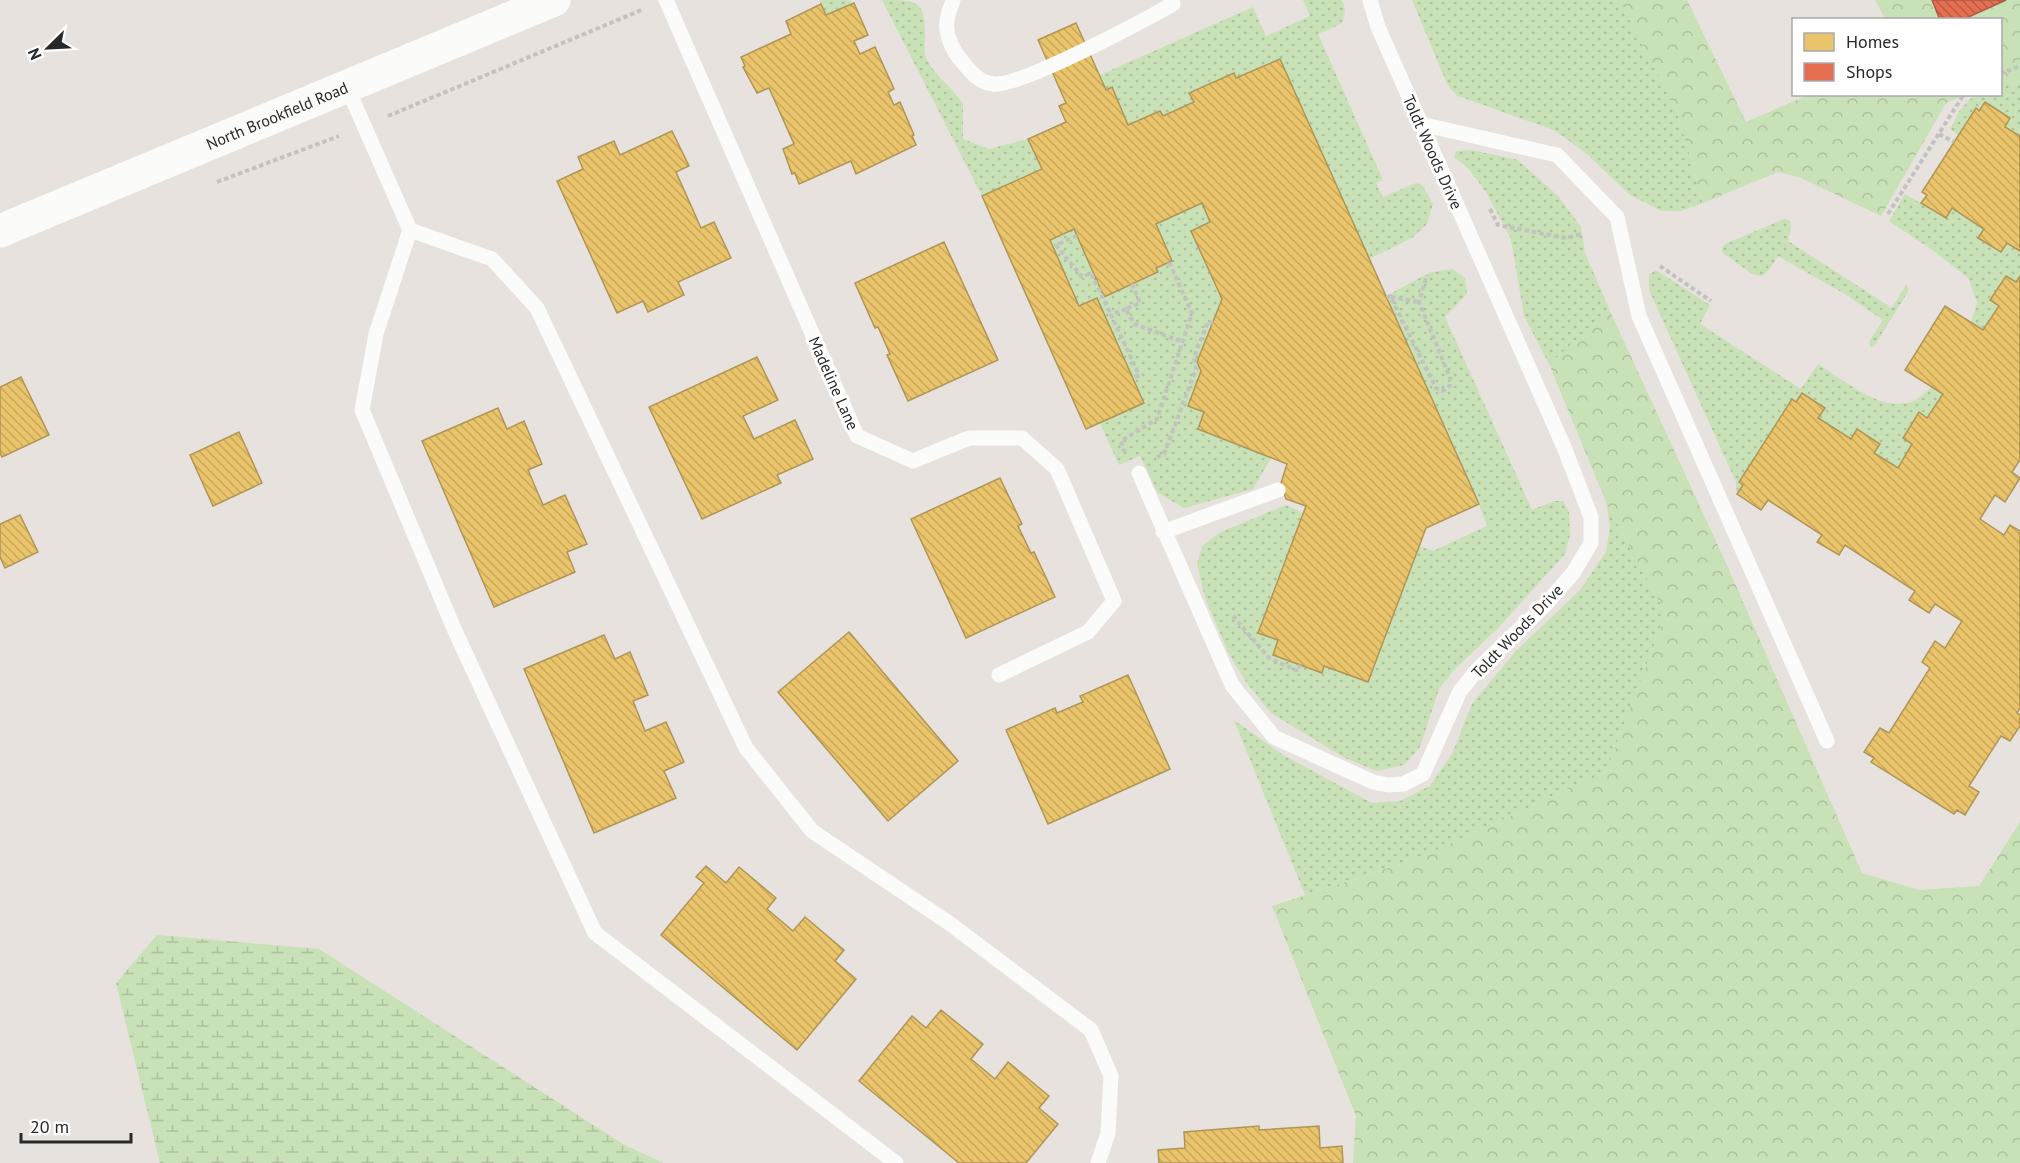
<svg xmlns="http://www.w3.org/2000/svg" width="2020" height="1163" font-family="'PT Sans',sans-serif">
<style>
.grass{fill:url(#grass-dots)}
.forest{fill:url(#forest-crowns)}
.wetland{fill:url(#wetland-marsh)}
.homes{fill:url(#homes-back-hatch);stroke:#af9556;stroke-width:1.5}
.shops{fill:url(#shops-back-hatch);stroke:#ae5a45;stroke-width:1.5}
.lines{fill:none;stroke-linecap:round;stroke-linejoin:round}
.path{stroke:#c3c2c2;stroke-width:4;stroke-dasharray:4.5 3;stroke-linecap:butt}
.service{stroke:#fbfbfa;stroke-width:15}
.tertiary{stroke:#fbfbfa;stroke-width:33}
.labels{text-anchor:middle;stroke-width:6;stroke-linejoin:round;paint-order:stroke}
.street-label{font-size:16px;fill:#282828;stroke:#fff}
</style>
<defs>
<pattern id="grass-dots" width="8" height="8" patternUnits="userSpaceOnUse" patternTransform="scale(1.5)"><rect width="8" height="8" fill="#c8e1b6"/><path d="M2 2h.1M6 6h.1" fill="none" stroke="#acc19c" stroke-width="1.8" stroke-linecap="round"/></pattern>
<pattern id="forest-crowns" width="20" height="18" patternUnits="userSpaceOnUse" patternTransform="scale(1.5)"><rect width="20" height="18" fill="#c8e1b6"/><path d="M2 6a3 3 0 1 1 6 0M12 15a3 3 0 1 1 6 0" fill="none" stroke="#acc19c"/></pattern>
<pattern id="wetland-marsh" width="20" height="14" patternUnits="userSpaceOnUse" patternTransform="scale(1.5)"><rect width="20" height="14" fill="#c8e1b6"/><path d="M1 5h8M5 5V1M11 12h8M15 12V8" fill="none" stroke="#acc19c"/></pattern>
<pattern id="homes-back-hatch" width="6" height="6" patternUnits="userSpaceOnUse" patternTransform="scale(1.5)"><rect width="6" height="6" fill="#e9c46a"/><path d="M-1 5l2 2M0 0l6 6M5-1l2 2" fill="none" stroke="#c8a85c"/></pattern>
<pattern id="shops-back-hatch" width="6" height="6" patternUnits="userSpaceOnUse" patternTransform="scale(1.5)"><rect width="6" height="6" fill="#e76f51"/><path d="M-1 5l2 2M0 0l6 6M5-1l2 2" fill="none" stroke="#bb5b43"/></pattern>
</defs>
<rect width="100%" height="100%" fill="#e7e2dd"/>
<g class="grass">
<path d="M819 0H849L852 3 826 15Z"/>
<path d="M882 0C917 0 925 0 925 36 925 42 924 50 925 55 932 75 953 87 963 104V139L989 149 1028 139 1042 169 982 196Z"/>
<path d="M1303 0H1341C1347 7 1345 16 1341 24L1318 34 1383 180 1376 183 1383 197 1416 183 1422 185 1433 204 1427 224 1412 238 1369 259 1280 59 1236 78 1234 73 1190 93 1194 102 1163 116 1160 111 1128 125 1112 87 1106 90 1100 75 1253 7 1266 36 1310 16Z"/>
<path d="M1412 0H1620L1677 111 1703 203 1681 211H1661L1629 194 1587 154 1556 131 1458 96 1448 86Z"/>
<path d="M2001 79 2020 86V136L2005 127 2010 118 1985 102 1979 111 1975 108 1958 135 1950 129 1960 110 1974 95 2000 94Z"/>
<path d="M1471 150 1518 160 1558 196 1581 227 1585 253 1610 311 1549 364 1524 316 1511 239 1486 192 1468 168 1454 157 1456 151Z"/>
<path d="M1905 194 1946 218 1952 208 1984 229 1978 238 2000 252 2007 243 2020 251V276L2016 282 2006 276 1991 300 1999 306 1983 330 1971 323 1977 302 1968 278 1931 249 1889 221Z"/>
<path d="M1202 203 1210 222 1191 231 1222 299 1198 362 1201 371 1188 406 1204 412 1198 429 1271 458 1253 489 1184 508 1158 493 1140 456 1119 465 1100 423 1144 403 1079 306 1050 240 1074 229 1105 296 1158 273 1156 268 1172 261 1156 224Z"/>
<path d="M1784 219 1790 221 1791 227 1788 241 1892 308 1906 285 1908 287 1909 290 1874 346 1871 347 1869 342 1883 320 1845 294 1778 256 1769 270 1762 276 1752 274 1723 253 1722 248 1725 244Z"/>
<path d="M1453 269 1465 278 1467 294 1445 317 1532 510 1554 501H1563L1569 512 1570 535 1565 554 1498 628 1454 670 1439 689 1420 747 1404 765 1377 771 1345 758 1271 713 1246 682 1229 654 1205 598 1197 564 1202 546 1221 532 1286 505 1303 513 1258 633 1278 640 1273 655 1322 673 1324 666 1368 682 1419 546 1433 551 1487 526 1479 504 1386 296 1431 272Z"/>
<path d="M1656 270 1710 305 1700 324 1801 389 1818 364C1844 380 1886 417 1917 399 1922 395 1927 391 1932 387L1943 394 1927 418 1918 413 1903 437 1912 444 1898 468 1874 453 1880 443 1857 429 1851 439 1818 418 1824 408 1801 393 1796 402 1791 400 1739 482 1743 485 1737 494 1736 482 1649 290V275Z"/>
<path d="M1606 502 1666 614 1606 772 1419 858 1305 895 1234 720 1283 755 1372 803 1400 801 1430 786 1452 754 1472 704 1515 652 1580 590 1606 552 1610 527Z"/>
</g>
<g class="forest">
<path d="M1620 0H1687L1746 122 1808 95H1965L1946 103 1881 216 1799 177 1778 172 1703 203 1677 111Z"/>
<path d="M1875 0H2020V86L2001 79 2000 20 1885 19Z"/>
<path d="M1610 311 1726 563 1862 873 1919 890 1979 886 2020 822V1163H1353L1356 1116 1272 906 1419 858 1606 772 1666 614 1606 502 1549 364Z"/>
</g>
<path class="wetland" d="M157 935 319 949 623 1144 663 1163H160L116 983Z"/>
<g class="homes">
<path d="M854 3 868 35 854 41 860 54 875 47 894 89 888 92 894 105 900 102 914 135 912 136 916 145 856 174 851 161 799 184 795 173 792 174 783 149 794 144 769 88 757 93 743 67 745 66 741 57 791 34 786 21 821 4 826 15Z"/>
<path d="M1076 23 1106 90 1112 87 1128 125 1160 111 1163 116 1194 102 1189 93 1234 73 1236 78 1280 59 1479 504 1426 528 1368 682 1324 666 1322 673 1273 655 1278 640 1258 633 1306 506 1286 499 1281 483 1287 464 1198 429 1204 412 1188 406 1201 371 1197 362 1222 299 1191 231 1210 222 1202 203 1156 224 1172 261 1156 268 1158 272 1104 297 1074 229 1050 240 1079 306 1097 298 1144 403 1086 429 982 196 1042 169 1028 139 1066 122 1059 106 1066 103 1038 40Z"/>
<path d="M1985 102 2010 118 2005 127 2020 136V251L2007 243 2001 252 1978 238 1984 229 1952 208 1946 218 1921 203 1927 195 1922 192 1976 108 1979 111Z"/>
<path d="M672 131 689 166 676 172 701 228 714 222 731 258 678 282 684 295 648 312 643 301 617 313 557 181 583 169 578 157 614 141 620 155Z"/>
<path d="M944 242 998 360 908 401 887 355 890 354 878 327 875 328 855 283Z"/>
<path d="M2006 276 2016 282 2020 276V460L2012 472 2020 478 2005 502 1995 495 1980 519 2004 535 2010 525 2020 531V708L2017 713 2020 715V726L2010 741 2001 736 1969 786 1979 792 1965 815 1957 810 1954 814 1871 762 1874 758 1864 752 1880 728 1889 733 1930 668 1922 662 1935 641 1945 648 1962 621 1935 604 1929 613 1909 600 1915 591 1845 545 1839 555 1817 542 1822 535 1768 500 1761 510 1737 494 1743 485 1739 482 1792 399 1796 402 1802 393 1825 408 1818 418 1851 439 1857 429 1880 444 1874 453 1898 468 1912 444 1903 438 1919 412 1927 418 1943 394 1905 370 1945 306 1983 330 1999 306 1990 300Z"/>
<path d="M757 357 778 400 743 416 754 439 795 420 813 459 777 475 781 483 702 519 649 407Z"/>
<path d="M21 377 49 435 2 457 0 453V387Z"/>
<path d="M498 408 507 429 524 421 542 464 528 470 543 505 565 495 587 544 567 552 575 572 494 607 422 441Z"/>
<path d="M239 432 262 483 213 506 190 455Z"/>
<path d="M1000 478 1022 524 1018 526 1031 553 1034 552 1055 597 966 638 911 519Z"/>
<path d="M20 515 38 552 5 568 0 557V524Z"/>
<path d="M849 632 958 761 888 821 778 692Z"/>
<path d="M604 635 615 659 630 652 648 695 633 701 645 731 666 722 684 762 664 771 676 798 594 833 524 669Z"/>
<path d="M1128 675 1170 769 1048 824 1006 730 1055 708 1057 713 1083 702 1080 696Z"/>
<path d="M706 866 726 883 739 867 776 898 767 909 793 931 805 917 844 950 835 961 856 979 797 1050 661 935 704 883 696 877Z"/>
<path d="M941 1010 983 1044 971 1059 995 1079 1008 1062 1049 1096 1039 1108 1058 1124 1026 1163H959L859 1081 912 1016 926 1028Z"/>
<path d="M1259 1126V1130L1319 1126 1320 1148 1342 1146 1343 1163H1159L1158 1150 1185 1148 1184 1132Z"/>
</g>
<path class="shops" d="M1932 0H2006L1962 20H1940Z"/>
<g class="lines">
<g class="path">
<path d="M2000 74 2020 66"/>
<path d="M388 116 644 9"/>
<path d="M1939 134 1954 142"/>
<path d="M217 182 339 136"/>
<path d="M1490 209 1498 225 1566 238 1581 234"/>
<path d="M1888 214 1964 94"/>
<path d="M1077 236 1056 245 1082 277 1091 273 1111 315"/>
<path d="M1660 266 1711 301"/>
<path d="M1132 284 1140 303 1126 309 1134 324 1183 342"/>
<path d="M1391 297 1419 302"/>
<path d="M1387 298 1390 296 1436 388 1442 391 1450 386V378L1419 302 1427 275"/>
<path d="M1126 309 1111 315 1139 375 1132 378"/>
<path d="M1125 453 1121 441 1157 419 1192 313 1169 262"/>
<path d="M1157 457 1164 454 1196 369 1194 357 1208 322 1213 323"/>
<path d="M1233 616 1269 658 1298 671 1300 665"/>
</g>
<g class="service">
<path d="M666 0 857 436 913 461 969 438H1022L1057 469 1114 601 1088 632 999 675"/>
<path d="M953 0C951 7 947 15 947 22 945 34 953 51 961 60 969 70 979 83 993 84 1018 88 1145 20 1173 4L1170 0"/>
<path d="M347 87 410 230 376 334 362 410 455 631 595 933 896 1163"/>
<path d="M1421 124 1557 155 1617 217 1639 316 1827 741"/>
<path d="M410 230 492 259 537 308 746 748 812 831 949 923 1091 1030 1111 1076 1108 1133 1098 1163"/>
<path d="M1139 473 1232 685 1274 737 1373 782 1388 785 1403 784 1423 774 1460 691 1478 669 1546 604 1573 573 1591 543V517L1564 447 1378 27 1370 0"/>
<path d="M1163 532 1278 490"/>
</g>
<path class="tertiary" id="s1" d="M0 231 554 0"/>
</g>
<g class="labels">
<g class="street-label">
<text dy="6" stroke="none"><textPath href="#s1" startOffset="300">North Brookfield Road</textPath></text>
<text transform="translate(1433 152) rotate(66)" y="6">Toldt Woods Drive</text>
<text transform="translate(834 383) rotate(66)" y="6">Madeline Lane</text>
<text transform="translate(1517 631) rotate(-46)" y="6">Toldt Woods Drive</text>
</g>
</g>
<rect x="1792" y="18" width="210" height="78" fill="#ffffff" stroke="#a9a9a9" stroke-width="1.5"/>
<rect x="1804" y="33" width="30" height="18" fill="#e9c46a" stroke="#a9a9a9" stroke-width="1.5"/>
<text x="1846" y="48" font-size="18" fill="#282828">Homes</text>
<rect x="1804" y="63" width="30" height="18" fill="#e76f51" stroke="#a9a9a9" stroke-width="1.5"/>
<text x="1846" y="78" font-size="18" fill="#282828">Shops</text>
<g transform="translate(48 48) rotate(246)" stroke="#ffffff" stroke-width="4.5" paint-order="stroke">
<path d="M0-4.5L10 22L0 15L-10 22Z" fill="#282828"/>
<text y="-9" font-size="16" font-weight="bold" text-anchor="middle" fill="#282828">N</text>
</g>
<path d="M21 1133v9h110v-9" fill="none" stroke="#282828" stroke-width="3"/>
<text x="30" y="1133" font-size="18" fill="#282828" stroke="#ffffff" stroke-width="4.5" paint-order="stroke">20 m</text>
</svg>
